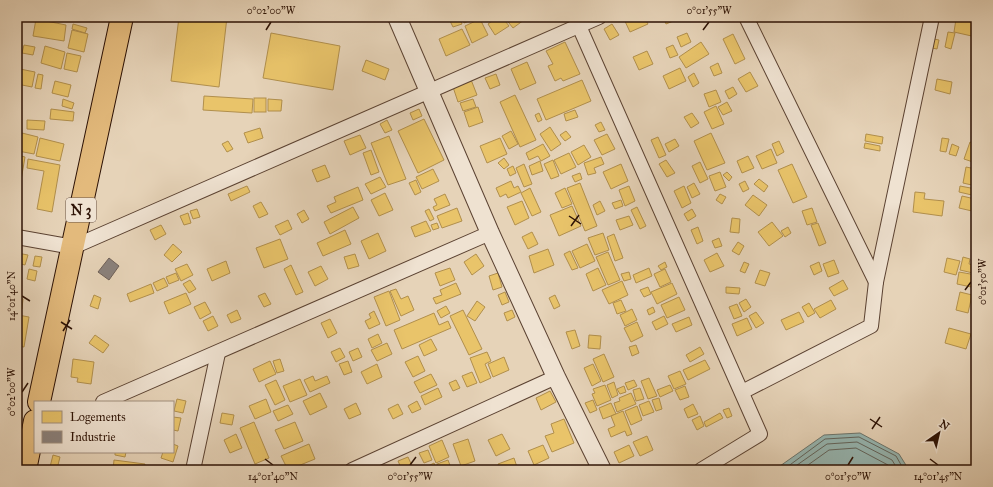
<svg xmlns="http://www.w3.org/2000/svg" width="993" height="487" font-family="'IM FELL Great Primer',serif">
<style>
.water{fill:#96b7b3;stroke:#6c756d}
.homes{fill:#e9c46a;stroke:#b18f4c}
.industry{fill:#8a817c;stroke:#6e6058}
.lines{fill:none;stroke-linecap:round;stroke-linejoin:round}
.shore{stroke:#62645c;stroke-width:1}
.minor-casing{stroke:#5b4232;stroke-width:16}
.tertiary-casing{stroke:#5b4232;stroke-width:20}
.primary-casing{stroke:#2d1205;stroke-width:24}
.minor{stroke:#efe2d1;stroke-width:14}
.tertiary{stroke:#efe2d1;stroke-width:18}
.primary{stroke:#e3ba7c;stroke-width:22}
.ticks{fill:none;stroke:#2d1205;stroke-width:1.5}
.labels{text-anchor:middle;stroke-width:4;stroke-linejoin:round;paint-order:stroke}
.shield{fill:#efe2d1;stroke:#675042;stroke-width:1}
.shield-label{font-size:14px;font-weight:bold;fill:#2d1205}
.neatline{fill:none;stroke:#2d1205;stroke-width:1.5}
.ticks-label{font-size:10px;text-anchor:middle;fill:#2d1205}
</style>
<rect width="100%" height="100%" fill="#e6d3b8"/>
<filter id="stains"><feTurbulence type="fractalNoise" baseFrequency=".005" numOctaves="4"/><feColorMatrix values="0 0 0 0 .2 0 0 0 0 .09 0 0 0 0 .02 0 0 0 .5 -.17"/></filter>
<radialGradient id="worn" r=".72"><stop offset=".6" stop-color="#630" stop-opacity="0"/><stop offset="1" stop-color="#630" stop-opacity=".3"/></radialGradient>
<path class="water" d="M860 433 899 454 909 470H779L780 466 824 435Z"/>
<g class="homes">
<path d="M179 17H227L219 87 171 81Z"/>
<path d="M268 17H300L299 22Z"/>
<path d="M453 17H459L462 24 453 27 449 19Z"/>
<path d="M462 17H473L474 19 464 23Z"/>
<path d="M498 17H502L509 26 495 35 488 24Z"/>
<path d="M506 17H522L524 20 513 28 505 18Z"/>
<path d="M623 17H644L648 24 630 32Z"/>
<path d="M663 17H677L678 19 666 24Z"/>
<path d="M36 19 66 25 64 41 33 36Z"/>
<path d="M480 19 488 35 472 43 465 26Z"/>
<path d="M956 19 976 23V37L954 32Z"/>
<path d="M73 24 87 28 85 33 72 29Z"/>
<path d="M612 24 619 35 610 40 604 29Z"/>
<path d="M462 29 470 45 446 56 439 39Z"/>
<path d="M72 30 88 34 84 52 68 48Z"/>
<path d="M948 32 955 33 951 49 945 47Z"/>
<path d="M271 33 340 46 333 90 263 78Z"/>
<path d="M687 33 691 42 681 47 677 37Z"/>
<path d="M733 34 745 59 735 64 723 39Z"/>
<path d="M929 38 939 40 937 49 927 47Z"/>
<path d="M565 42 580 74 563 81 561 78 555 81 548 66 553 64 546 51Z"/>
<path d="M701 42 709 54 686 68 679 57Z"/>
<path d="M24 45 35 47 33 55 22 53Z"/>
<path d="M673 45 678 55 670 58 666 48Z"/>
<path d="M45 46 65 52 61 69 41 63Z"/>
<path d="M647 51 653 64 639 70 633 57Z"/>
<path d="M67 53 81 56 77 72 64 69Z"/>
<path d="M366 60 389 69 385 80 362 71Z"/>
<path d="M527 62 536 83 520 90 511 69Z"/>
<path d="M718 63 722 73 714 76 710 67Z"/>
<path d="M680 68 686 81 669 89 663 76Z"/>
<path d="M20 69 35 72 32 87 17 84Z"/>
<path d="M750 72 758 86 746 92 738 79Z"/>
<path d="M694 73 699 83 693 87 688 77Z"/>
<path d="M38 74 43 75 41 89 35 88Z"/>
<path d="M496 74 500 85 490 89 485 78Z"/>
<path d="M470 77 477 95 458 102 452 84Z"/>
<path d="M937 79 952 82 950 94 935 90Z"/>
<path d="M582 80 591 101 546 120 537 99Z"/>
<path d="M55 81 71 85 68 97 52 93Z"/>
<path d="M733 87 737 94 729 99 725 91Z"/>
<path d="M716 90 721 102 709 107 704 94Z"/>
<path d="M515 95 536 140 520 147 500 102Z"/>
<path d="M204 96 253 99 252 113 203 110Z"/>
<rect x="254" y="98" width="12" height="14"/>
<path d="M63 99 74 103 72 109 62 106Z"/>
<path d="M268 99 282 100 281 111H268Z"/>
<path d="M473 99 476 107 463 111 460 103Z"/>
<path d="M727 102 732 111 723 115 718 107Z"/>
<path d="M716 106 724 124 712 129 704 112Z"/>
<path d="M478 107 483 122 469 127 464 112Z"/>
<path d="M51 109 74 112 73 121 50 119Z"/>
<path d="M419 109 422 116 413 120 410 113Z"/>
<path d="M575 110 578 117 566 121 564 114Z"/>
<path d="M539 113 542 120 538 122 535 115Z"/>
<path d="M692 113 699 123 691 128 684 117Z"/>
<path d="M424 119 444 160 418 173 398 131Z"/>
<path d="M27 120 45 121 44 130 27 129Z"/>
<path d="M387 120 392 130 385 133 380 124Z"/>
<path d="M601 122 605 130 599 132 595 125Z"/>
<path d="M550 127 561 144 551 151 540 134Z"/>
<path d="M260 128 263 138 248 143 244 133Z"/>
<path d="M511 131 518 144 509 149 502 136Z"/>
<path d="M566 131 571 137 565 141 560 135Z"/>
<path d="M22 133 38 137 34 154 18 151Z"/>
<path d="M711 133 725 163 707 170 694 141Z"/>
<path d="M607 134 615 149 602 155 594 140Z"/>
<path d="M866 134 883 137 882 144 865 141Z"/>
<path d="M360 135 366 148 350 155 344 141Z"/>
<path d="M389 136 406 179 388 185 371 143Z"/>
<path d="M658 137 666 155 659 158 651 140Z"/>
<path d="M40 138 64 144 60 161 36 156Z"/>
<path d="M500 138 507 154 487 163 480 146Z"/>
<path d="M942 138 949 139 946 152 940 151Z"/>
<path d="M675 139 679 146 669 152 665 144Z"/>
<path d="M228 141 233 149 227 152 222 144Z"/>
<path d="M779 141 784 152 777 156 772 144Z"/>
<path d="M970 142 976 144V163L964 159Z"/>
<path d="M865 143 880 146V151L864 148Z"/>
<path d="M543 144 550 156 541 161 538 156 529 160 526 153Z"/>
<path d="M952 144 959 147 956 156 949 154Z"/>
<path d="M584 145 591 157 578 165 571 152Z"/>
<path d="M771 149 777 163 762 169 756 156Z"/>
<path d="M371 150 379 172 371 175 363 153Z"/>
<path d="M569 153 576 167 561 174 554 160Z"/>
<path d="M17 155 25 157 17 204Z"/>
<path d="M748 156 754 168 742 173 737 161Z"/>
<path d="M601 157 604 164 594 168 596 173 588 175 584 163Z"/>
<path d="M504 158 509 165 504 169 498 163Z"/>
<path d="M28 159 60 165 52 212 37 209 44 171 27 168Z"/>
<path d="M553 160 559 176 551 179 544 164Z"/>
<path d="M666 160 675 173 667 177 659 164Z"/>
<path d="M540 161 543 171 532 175 529 166Z"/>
<path d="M700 162 708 179 700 183 692 166Z"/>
<path d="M524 164 532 184 524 187 516 168Z"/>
<path d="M621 164 628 181 611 189 603 172Z"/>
<path d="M792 164 807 197 793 203 778 170Z"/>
<path d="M325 165 330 177 317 182 312 170Z"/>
<path d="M513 166 516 173 510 176 507 169Z"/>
<path d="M966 167 976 169V186L963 183Z"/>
<path d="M433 169 439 181 422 189 416 177Z"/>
<path d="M720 172 726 187 715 191 709 176Z"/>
<path d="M727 172 732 177 729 181 723 175Z"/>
<path d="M580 173 582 179 575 182 572 176Z"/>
<path d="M380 177 386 187 371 194 365 184Z"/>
<path d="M759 179 768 186 764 192 754 184Z"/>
<path d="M416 180 421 192 415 195 409 183Z"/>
<path d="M511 181 514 188 518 186 521 192 508 198 506 194 500 197 496 188Z"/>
<path d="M745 181 749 189 743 192 739 184Z"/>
<path d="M580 183 597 226 585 231 567 188Z"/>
<path d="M694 183 700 194 692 198 687 187Z"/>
<path d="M247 186 250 192 231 201 228 194Z"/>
<path d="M629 186 635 201 625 206 619 190Z"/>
<path d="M684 186 691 203 682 208 674 191Z"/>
<path d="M960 186 976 189V196L959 192Z"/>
<path d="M358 187 363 200 331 213 327 206 336 202 334 197Z"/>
<path d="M530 188 541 212 532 216 521 193Z"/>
<path d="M565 188 572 204 562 208 555 193Z"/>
<path d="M915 192 925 193 924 199 944 201 942 216 913 212Z"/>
<path d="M385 193 393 210 379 216 371 200Z"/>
<path d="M445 194 450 205 435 211 433 207 437 205 434 199Z"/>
<path d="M720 194 726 197 722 204 716 200Z"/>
<path d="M753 195 767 205 759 216 745 205Z"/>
<path d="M962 196 975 199 972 211 959 208Z"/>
<path d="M621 200 623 206 615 209 612 203Z"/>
<path d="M522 201 529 218 515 225 507 207Z"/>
<path d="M600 201 605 211 597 215 593 205Z"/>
<path d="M261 202 268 214 259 218 253 206Z"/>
<path d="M572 206 581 226 559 236 550 215Z"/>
<path d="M353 207 359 218 330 234 324 222Z"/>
<path d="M637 207 646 226 640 229 631 210Z"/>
<path d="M457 208 462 221 442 228 437 216Z"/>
<path d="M812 208 817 222 807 225 802 211Z"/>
<path d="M197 209 200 217 193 219 190 211Z"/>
<path d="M429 209 434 219 430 221 425 211Z"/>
<path d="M692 209 696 216 688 221 684 214Z"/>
<path d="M304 210 309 219 302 223 297 214Z"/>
<path d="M188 213 191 223 184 225 180 216Z"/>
<path d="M629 216 633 225 620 230 616 220Z"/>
<path d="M732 218 740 219 739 233 730 232Z"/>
<path d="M288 220 292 229 280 235 275 226Z"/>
<path d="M426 221 431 231 415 237 411 227Z"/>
<path d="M772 222 783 236 769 246 758 232Z"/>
<path d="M437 223 439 228 433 230 431 225Z"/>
<path d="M818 223 826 243 819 246 811 225Z"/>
<path d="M161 225 166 234 155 240 150 230Z"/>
<path d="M698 227 703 241 697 244 691 230Z"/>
<path d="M788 227 791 233 785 237 781 231Z"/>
<path d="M345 230 351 244 323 256 317 243Z"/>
<path d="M532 232 538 244 528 249 522 237Z"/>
<path d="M378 233 386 251 369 259 361 241Z"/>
<path d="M603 233 609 250 595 255 588 238Z"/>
<path d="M614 234 623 258 615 261 607 237Z"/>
<path d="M719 238 722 246 715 248 712 241Z"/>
<path d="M280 239 288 259 264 268 256 248Z"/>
<path d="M738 242 744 246 739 255 732 251Z"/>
<path d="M173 244 182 252 172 262 164 255Z"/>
<path d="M587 244 595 261 580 268 572 251Z"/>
<path d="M548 249 554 265 534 273 529 256Z"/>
<path d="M570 251 578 268 572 270 564 254Z"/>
<path d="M608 252 620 280 608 285 596 257Z"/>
<path d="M17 253 28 255 25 265 17 263Z"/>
<path d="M717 253 724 266 710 272 704 260Z"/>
<path d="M355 254 359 266 348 269 344 257Z"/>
<path d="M476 254 484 266 472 275 464 262Z"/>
<path d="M35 256 42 257 40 267 33 266Z"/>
<path d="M963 257 970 259 969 264 975 265 973 273 960 270Z"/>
<path d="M947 258 960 261 956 275 944 272Z"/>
<path d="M834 260 839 273 828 277 823 264Z"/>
<path d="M226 261 230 273 212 281 207 269Z"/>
<path d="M665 262 667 267 661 270 658 266Z"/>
<path d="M744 262 749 264 745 273 740 271Z"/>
<path d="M819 262 822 271 814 275 810 266Z"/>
<path d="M187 264 193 275 181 281 175 269Z"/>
<path d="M291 265 303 292 296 295 284 269Z"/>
<path d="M321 266 328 279 315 286 308 272Z"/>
<path d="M450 268 455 280 440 286 435 273Z"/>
<path d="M598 268 606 285 593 291 586 274Z"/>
<path d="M649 268 652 276 636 283 633 275Z"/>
<path d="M29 269 37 271 35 281 27 279Z"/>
<path d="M665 269 671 282 660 287 654 274Z"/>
<path d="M760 270 770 273 765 286 755 283Z"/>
<path d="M629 272 631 279 624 281 621 274Z"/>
<path d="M959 272 976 275V288L957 284Z"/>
<path d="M176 273 179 280 169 284 166 277Z"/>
<path d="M498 273 502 287 493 290 489 276Z"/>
<path d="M164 278 168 286 157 291 153 283Z"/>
<path d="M190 280 196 289 189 293 183 284Z"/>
<path d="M843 280 848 289 834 296 829 288Z"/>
<path d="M622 281 628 295 609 304 602 290Z"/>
<path d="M456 283 461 294 436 304 433 298 442 295 440 290Z"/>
<path d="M672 283 677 294 657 304 651 292Z"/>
<path d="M151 284 154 293 130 302 127 294Z"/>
<path d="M648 287 651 294 644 297 640 290Z"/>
<path d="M726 287 740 288 739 294 726 293Z"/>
<path d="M396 289 401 299 408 296 414 310 401 316 390 291Z"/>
<path d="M389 291 400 320 386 326 374 297Z"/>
<path d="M505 292 509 302 502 305 498 295Z"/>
<path d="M960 292 972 295 968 313 956 310Z"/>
<path d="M186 293 191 304 169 314 164 302Z"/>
<path d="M265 293 271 304 264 307 258 296Z"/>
<path d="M94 295 101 298 98 309 90 306Z"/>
<path d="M555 295 560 306 554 309 549 298Z"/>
<path d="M679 297 685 310 667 318 661 305Z"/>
<path d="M17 298 23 299 22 309 17 308Z"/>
<path d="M746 299 751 307 744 312 739 303Z"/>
<path d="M621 300 626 311 617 314 613 303Z"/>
<path d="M831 300 836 309 820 318 814 309Z"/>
<path d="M477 301 485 307 475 321 467 316Z"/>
<path d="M205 302 211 313 200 319 194 307Z"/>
<path d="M809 303 815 313 808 317 802 307Z"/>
<path d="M737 304 742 316 734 319 729 307Z"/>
<path d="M446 306 450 313 441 318 437 311Z"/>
<path d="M653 307 655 312 649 315 647 310Z"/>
<path d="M632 309 637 320 625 326 620 315Z"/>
<path d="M237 310 241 319 231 323 227 315Z"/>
<path d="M463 310 482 349 469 355 450 316Z"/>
<path d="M512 310 515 317 507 321 504 313Z"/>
<path d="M374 311 380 324 369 329 365 321 371 318 369 314Z"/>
<path d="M756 312 764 323 756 328 749 316Z"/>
<path d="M799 312 804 322 786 330 781 320Z"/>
<path d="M434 313 439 325 448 321 451 328 402 349 394 330Z"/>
<path d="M18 315 29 317 24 347 17 346Z"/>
<path d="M213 316 218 326 208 331 203 321Z"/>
<path d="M664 316 668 324 656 330 652 322Z"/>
<path d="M689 317 692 325 676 332 672 324Z"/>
<path d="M747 318 752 329 737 336 732 324Z"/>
<path d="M330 319 337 333 328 338 321 323Z"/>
<path d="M637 322 643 336 631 342 624 328Z"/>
<path d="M949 328 971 334 966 349 945 343Z"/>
<path d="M575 330 580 346 572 349 566 332Z"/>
<path d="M378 334 382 343 372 348 368 339Z"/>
<path d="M95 335 109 345 103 353 89 343Z"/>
<path d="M589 335 601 336 600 349 588 348Z"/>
<path d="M431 339 437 350 424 356 419 345Z"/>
<path d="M387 343 392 354 377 361 371 350Z"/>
<path d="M636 345 639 353 632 356 629 347Z"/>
<path d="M700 347 704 354 690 362 686 355Z"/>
<path d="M340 348 345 357 336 362 331 352Z"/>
<path d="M358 348 362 357 353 361 349 352Z"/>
<path d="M487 352 491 361 485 364 491 378 480 383 470 358Z"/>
<path d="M604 354 614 377 603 382 593 359Z"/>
<path d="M418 356 425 371 413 377 405 362Z"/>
<path d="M504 357 509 370 493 377 488 364Z"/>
<path d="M73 359 94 362 91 384 77 382 78 378 71 377Z"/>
<path d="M280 359 284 371 277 373 273 361Z"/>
<path d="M705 360 710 369 688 380 683 370Z"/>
<path d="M270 361 276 374 259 382 253 369Z"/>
<path d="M348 361 352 372 344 375 339 364Z"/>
<path d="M377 364 382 377 367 384 361 372Z"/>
<path d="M593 364 601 381 592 386 584 368Z"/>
<path d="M680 371 686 384 674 389 668 376Z"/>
<path d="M472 372 477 383 467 387 462 376Z"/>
<path d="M431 374 437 385 420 393 414 382Z"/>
<path d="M313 376 315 381 327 376 330 383 310 392 304 380Z"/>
<path d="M649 378 657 396 648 399 641 381Z"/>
<path d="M300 379 307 395 290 402 283 386Z"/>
<path d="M276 380 285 400 275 405 265 385Z"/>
<path d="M456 380 460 388 453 391 449 383Z"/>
<path d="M634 380 637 386 628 390 625 383Z"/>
<path d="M614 382 618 395 612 398 607 385Z"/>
<path d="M605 385 611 400 597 406 592 394 595 393 593 389Z"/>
<path d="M670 385 673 391 660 397 657 390Z"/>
<path d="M624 386 626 392 620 394 617 389Z"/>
<path d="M685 386 689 397 680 400 675 390Z"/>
<path d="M438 388 442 397 425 405 421 396Z"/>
<path d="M640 388 644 399 636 401 633 390Z"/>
<path d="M550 391 556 402 541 410 536 398Z"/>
<path d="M320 393 327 407 310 415 303 401Z"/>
<path d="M631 393 636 404 617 412 614 403 620 401 619 398Z"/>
<path d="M659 398 662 409 656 411 652 400Z"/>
<path d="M177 399 186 401 183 413 174 411Z"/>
<path d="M266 399 271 412 255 419 249 406Z"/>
<path d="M593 400 597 410 590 413 585 403Z"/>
<path d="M417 401 421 409 412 413 408 406Z"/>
<path d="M649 401 654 412 643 416 639 405Z"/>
<path d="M356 403 361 414 349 419 344 409Z"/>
<path d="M611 403 616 414 603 419 599 408Z"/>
<path d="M398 404 403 414 393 419 388 409Z"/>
<path d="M693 404 698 414 688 418 684 409Z"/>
<path d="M288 405 293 414 278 421 273 411Z"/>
<path d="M637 406 642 420 631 425 625 411Z"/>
<path d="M729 408 732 416 727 418 723 410Z"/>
<path d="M623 411 632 434 627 436 625 431 611 437 608 429 615 426 611 416Z"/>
<path d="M222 413 234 415 232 425 220 423Z"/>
<path d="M720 413 723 418 706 427 704 422Z"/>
<path d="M700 416 704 426 697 430 692 420Z"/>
<path d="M173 417 181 418 178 431 173 430Z"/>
<path d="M564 419 574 443 552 452 545 436 554 433 551 424Z"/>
<path d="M254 422 269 458 255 464 240 428Z"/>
<path d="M295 422 303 441 284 449 275 430Z"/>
<path d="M236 434 242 448 230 453 224 440Z"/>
<path d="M502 434 510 449 496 456 488 440Z"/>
<path d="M647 436 653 450 640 456 633 442Z"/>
<path d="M468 439 475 461 461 466 453 444Z"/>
<path d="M442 440 449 457 436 463 429 446Z"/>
<path d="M173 444 178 446 173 462 161 458 163 452H173Z"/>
<path d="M309 444 315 459 288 470 281 456Z"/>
<path d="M543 445 549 458 534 465 528 451Z"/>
<path d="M629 445 634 456 619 463 614 452Z"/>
<path d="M428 450 432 460 424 463 419 453Z"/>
<path d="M115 452H126L125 457 115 455Z"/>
<path d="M53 455 60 457 57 469 50 467Z"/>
<path d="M408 457 414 470H402L398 461Z"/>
<path d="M514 458 518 470H501L498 464Z"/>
<path d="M114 460 145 464 144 470H113Z"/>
<path d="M448 460 451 468 445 470H439L437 464Z"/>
<path d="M434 463 437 470H427L426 467Z"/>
<path d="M155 466 172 469 171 470H154Z"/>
</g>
<path class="industry" d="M109 258 119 266 109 280 98 272Z"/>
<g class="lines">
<g class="shore">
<path d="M783 470 825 439 859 437 896 456 904 470"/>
<path d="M790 470 827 444 857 442 892 460 898 470"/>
<path d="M801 470 829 450 856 448 888 465 891 470"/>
</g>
<g class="minor-casing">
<g id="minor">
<path d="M575 17 760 434 701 470"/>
<path d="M746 17 876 282"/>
<path d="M17 237 73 247 599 17"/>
<path d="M742 392 871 326 876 282 932 17"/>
<path d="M103 402 490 233"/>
<path d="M193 470 218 353"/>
<path d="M352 470 556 377"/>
</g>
</g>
<g class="tertiary-casing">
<path id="tertiary" d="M397 17 490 233 556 377 602 470"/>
</g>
<g class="primary-casing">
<g id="primary">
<path d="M39 402 122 17"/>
<path d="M25 470 35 421"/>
</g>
</g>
<use href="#minor" class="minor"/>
<use href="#tertiary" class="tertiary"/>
<use href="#primary" class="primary"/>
</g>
<path class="ticks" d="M266 30 271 22M703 30 709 22M569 216 581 224M571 226 579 215M965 290 971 282M22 296 30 301M61 322 72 329M63 331 70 320M22 392 28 383M870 419 882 427M872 429 880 417M265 459 273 465M930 459 938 465M410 465 416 457M848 465 853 457"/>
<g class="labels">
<rect class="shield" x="66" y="198" width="30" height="24" rx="3"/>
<g class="shield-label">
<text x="81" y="215">N 3</text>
</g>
</g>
<rect width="993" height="487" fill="none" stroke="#e6d3b8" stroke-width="44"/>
<rect x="34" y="401" width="140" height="52" fill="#efe2d1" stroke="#a18f7f"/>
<rect x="42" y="411" width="20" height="12" fill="#e9c46a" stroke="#a18f7f"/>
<text x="70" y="421" font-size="12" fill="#2d1205">Logements</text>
<rect x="42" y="431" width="20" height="12" fill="#8a817c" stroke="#a18f7f"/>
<text x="70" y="441" font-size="12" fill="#2d1205">Industrie</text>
<g transform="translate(939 433) rotate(34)" stroke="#efe2d1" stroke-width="3" paint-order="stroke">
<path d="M0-3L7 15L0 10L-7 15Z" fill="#2d1205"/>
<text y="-6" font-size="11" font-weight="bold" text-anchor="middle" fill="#2d1205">N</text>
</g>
<rect x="22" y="22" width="949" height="443" class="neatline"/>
<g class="ticks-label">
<text x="271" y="14">0°02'00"W</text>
<text x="709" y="14">0°01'55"W</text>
<text transform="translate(982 282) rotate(-90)" y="4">0°01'50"W</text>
<text transform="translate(11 296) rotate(-90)" y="4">14°01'40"N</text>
<text transform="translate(11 392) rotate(-90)" y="4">0°02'00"W</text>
<text x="273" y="480">14°01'40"N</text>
<text x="410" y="480">0°01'55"W</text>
<text x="848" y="480">0°01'50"W</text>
<text x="938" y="480">14°01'45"N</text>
</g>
<rect width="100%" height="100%" filter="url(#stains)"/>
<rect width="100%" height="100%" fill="url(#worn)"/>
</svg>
